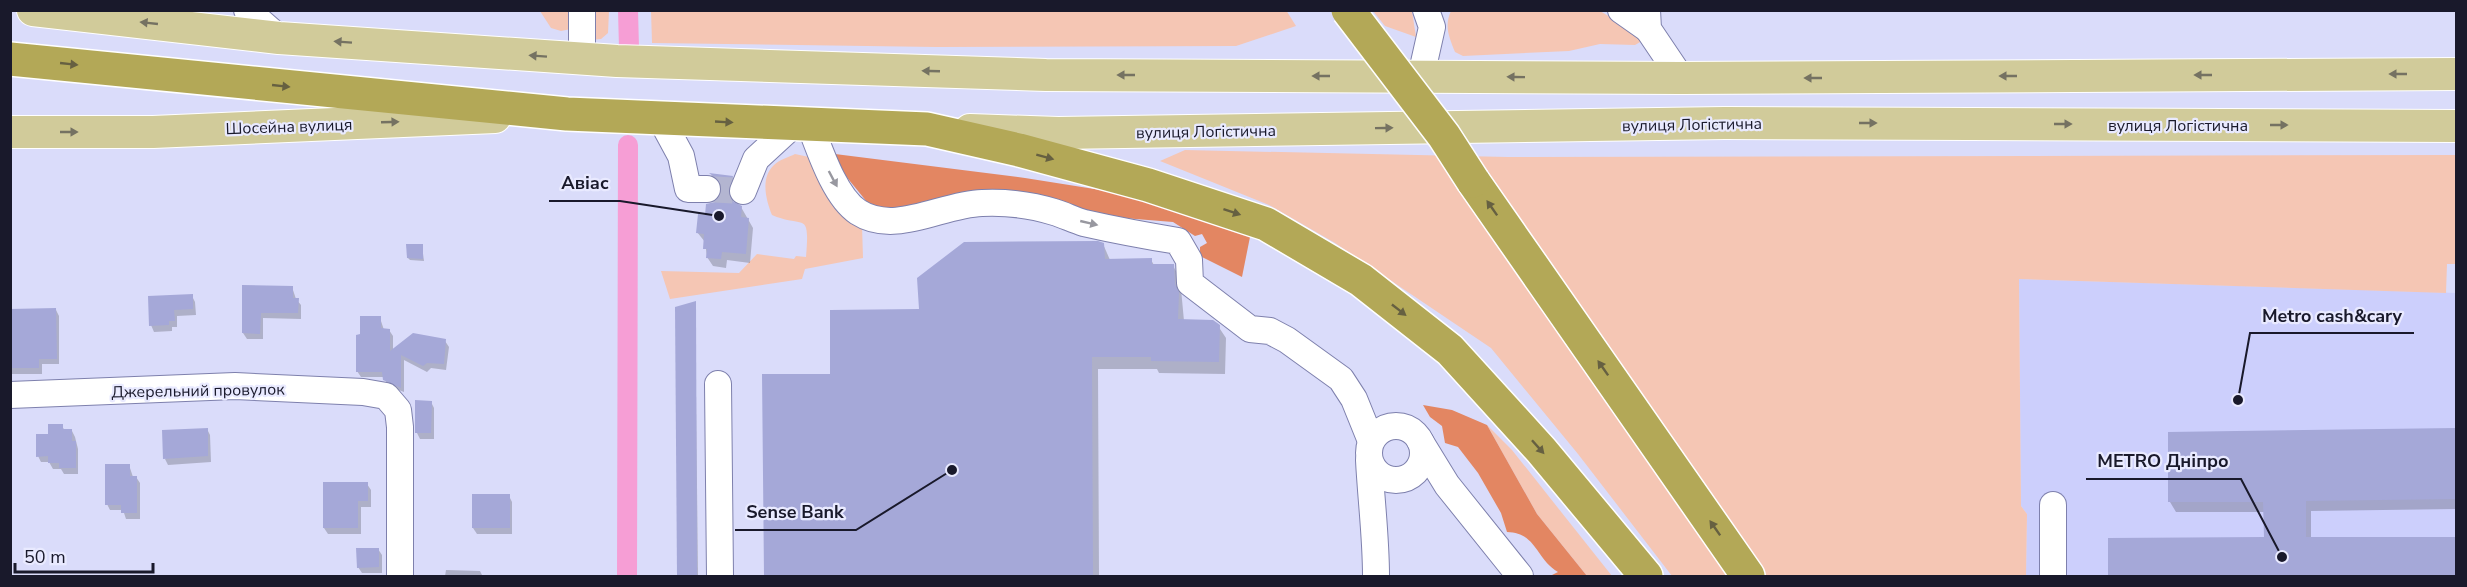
<svg xmlns="http://www.w3.org/2000/svg" width="2467" height="587" font-family="'Nunito Sans',sans-serif">
<style>
.built{fill:#cccffc}
.green{fill:#f5c6b4}
.forest{fill:#e38662}
.shadow{fill:#0003}
.lines{fill:none;stroke-linecap:round;stroke-linejoin:round}
.canal{stroke:#f69ed5;stroke-width:20}
.building{fill:#a5a8d8}
.minor-tunnel{stroke:#b3b5d1;stroke-width:26;stroke-dasharray:26 13;stroke-linecap:butt}
.minor-casing{stroke:#7e80ad;stroke-width:28}
.major-casing{stroke:#fff;stroke-width:34}
.highway-casing{stroke:#fff;stroke-width:36}
.minor{stroke:#fff;stroke-width:26}
.major{stroke:#d1cb9a;stroke-width:32}
.highway{stroke:#b3a857;stroke-width:33}
.highway-bridge-casing{stroke:#fff;stroke-width:36;stroke-linecap:butt}
.highway-bridge{stroke:#b3a857;stroke-width:33}
.oneway{fill:#757262}
.oneway2{fill:#666041}
.oneway3{fill:#9898a0}
.labels{text-anchor:middle;stroke-width:4.5;stroke-linejoin:round;paint-order:stroke}
.street-label{font-size:16px;fill:#19192b;stroke:#e9eaff}
.leader{fill:none;stroke:#19192b;stroke-width:2}
.callout-dot{fill:#19192b;stroke:#e9eaff;stroke-width:2}
.callout-label{font-size:18px;text-anchor:middle;font-weight:bold;fill:#19192b;stroke:#e9eaff;stroke-width:4.5;stroke-linejoin:round;paint-order:stroke}
</style>
<rect width="100%" height="100%" fill="#dadcfa"/>
<path class="built" d="M2019 279 2456 293V576H2026L2027 514 2021 506Z"/>
<g class="green">
<path d="M1286 10 1296 26 1236 46 936 47 652 43 651 11Z"/>
<path d="M540 11H609L608 33 601 39 571 42V29L561 31 551 28Z"/>
<path d="M1373 11H1412L1416 37 1385 26Z"/>
<path d="M1451 11H1600L1627 27 1642 41 1635 45 1600 44 1569 51 1463 56 1455 52C1449 37 1444 26 1451 11Z"/>
<path d="M1185 150 1508 157 2456 155V264H2447L2446 293 2019 279 2021 506 2027 514 2026 576H1765L1485 167 1451 180 1727 576H1672L1578 454 1491 348 1335 243 1269 205 1160 161Z"/>
<path d="M795 154 809 157 862 225 863 258 805 269 802 279 670 299 661 271 739 273 757 254 794 259 796 256 806 257C810 209 804 229 772 215 766 200 760 178 774 165 779 160 789 157 795 154Z"/>
<path d="M1487 425 1512 450 1612 576H1587L1537 514Z"/>
</g>
<g class="forest">
<path d="M827 153 1025 178 1170 201 1251 232 1242 277 1200 256V247L1207 243 1202 234 1195 236 1173 222 1111 217 886 210 867 202Z"/>
<path d="M1423 405 1452 410 1487 425 1537 514 1587 576H1550L1558 572C1535 558 1537 533 1507 532L1501 513 1478 473 1458 447 1445 443 1442 426 1430 417Z"/>
</g>
<g class="shadow">
<path d="M711 175 732 177 737 186 733 203 741 207 753 228 750 263 727 260 726 268 713 266 707 257 705 242 697 232 724 190Z"/>
<path d="M1103 244 1110 260H1151L1154 265 1173 266 1180 278 1184 321 1218 326 1226 338 1225 374 1159 373 1157 369H1098L1099 576H765L764 376 832 375 920 311Z"/>
<path d="M422 246 424 261 410 260 408 258Z"/>
<path d="M243 287H292L296 299 301 305V319L263 318V339H247L243 333Z"/>
<path d="M192 296 195 302 196 315 177 316V327H172V331L154 332 151 325Z"/>
<path d="M695 303 698 576H678L677 308Z"/>
<path d="M56 310 59 316V364H42V374H10V315Z"/>
<path d="M380 318 384 330H389L393 336V351L445 341 449 347 446 370 431 368 427 372 404 360V392L388 386 384 377H361L357 371 362 336Z"/>
<path d="M431 402 434 408V439H420L417 433Z"/>
<path d="M62 426 65 431H72L75 437 78 449V474H64L61 469H53L49 462H41L38 456 49 436Z"/>
<path d="M207 429 210 435 211 462 168 465 165 459Z"/>
<path d="M2455 430 2456 509 2311 511V539L2456 538V576H2110L2109 539H2265V512H2176L2170 502 2169 433Z"/>
<path d="M129 465 133 477H136L140 483V519H126L123 510H110L107 504Z"/>
<path d="M367 484 371 490V507H361V534H328L324 528Z"/>
<path d="M509 496 512 502V534H477L473 528Z"/>
<path d="M378 549 382 555V573H362L358 567Z"/>
<path d="M446 570 480 571 482 575 526 576H445Z"/>
</g>
<g class="lines">
<g class="canal">
<path d="M628 10 629 48"/>
<path d="M627 576 628 145"/>
</g>
</g>
<g class="building">
<path d="M709 173 733 176 728 194 732 201 742 206 741 217 749 218 746 254 722 252 721 259 706 258 707 249H703L704 234 696 233 698 214 705 215 706 204 715 202 722 190 720 181Z"/>
<path d="M1098 241 1104 243 1105 259 1152 258V264H1174L1175 284 1179 292 1178 319 1213 320 1220 325 1219 362 1151 361V357H1092L1093 576H764L762 374H830V310L919 309 917 278 964 242Z"/>
<path d="M406 244H423V259L407 258Z"/>
<path d="M242 285 293 286V298H299L298 313H261L260 334 242 333Z"/>
<path d="M193 294V309L174 310 175 321H169V325L149 326 148 296Z"/>
<path d="M696 301 697 576H677L675 307Z"/>
<path d="M56 308 57 359H39V368H10V309Z"/>
<path d="M360 316H381V328L390 329V351L413 333 446 339 444 364 427 363 423 366 401 355V388L383 380 382 372H356V335L360 334Z"/>
<path d="M415 400 432 401 431 433H415Z"/>
<path d="M48 424H63V429H72V441H76V468H59V463H48V456L36 457V434H48Z"/>
<path d="M208 428V456L163 459 162 430Z"/>
<path d="M2455 428 2456 499 2306 501V537H2457V576H2108V538L2264 537 2263 502H2168V432Z"/>
<path d="M105 464H130V476H137V513H121V505H105Z"/>
<path d="M323 482H368V501H358V528H323Z"/>
<rect x="472" y="494" width="38" height="34"/>
<path d="M356 548H379V567L357 568Z"/>
</g>
<g class="lines">
<path class="minor-tunnel" d="M707 189 743 191"/>
<g class="minor-casing">
<g id="minor">
<path d="M247 10 279 38"/>
<path d="M1621 10 1648 29"/>
<path d="M1647 10 1648 29 1681 78"/>
<path d="M582 59V10"/>
<path d="M1421 76 1432 27 1426 10"/>
<path d="M661 119 681 156 688 189H707"/>
<path d="M810 125C820 151 835 197 858 212 895 236 942 204 982 203 1005 202 1032 205 1054 212 1064 215 1074 220 1084 223 1115 230 1147 236 1178 241L1189 260 1190 283 1250 329 1270 331 1287 340 1341 379 1354 399 1371 441"/>
<path d="M743 191 756 159 793 125"/>
<path d="M718 384 720 576"/>
<path d="M10 395 235 386 363 392 386 396 398 410 400 427V576"/>
<circle cx="1396" cy="453" r="27"/>
<path d="M1420 441 1447 485 1520 576"/>
<path d="M1369 460C1371 499 1376 537 1376 576"/>
<path d="M2053 505V576"/>
</g>
</g>
<g class="major-casing">
<g id="major">
<path d="M33 10 279 38 617 61 1046 75 1681 78 2456 74"/>
<path d="M970 130 1058 133 1725 123 2456 126"/>
<path d="M10 132H153L495 117"/>
</g>
</g>
<g class="highway-casing">
<g id="highway">
<path d="M10 59 567 114 927 129 1019 150 1148 185 1266 224 1361 280 1450 350 1541 450 1646 576"/>
<path d="M1473 181 1748 576"/>
</g>
</g>
<use href="#minor" class="minor"/>
<use href="#major" class="major"/>
<use href="#highway" class="highway"/>
<g class="highway-bridge-casing">
<path id="highway-bridge" d="M1348 10 1444 136 1473 181"/>
</g>
<use href="#highway-bridge" class="highway-bridge"/>
</g>
<defs><path id="oneway-solid" d="M-6-.8H1V-3.2L6.5 0L1 3.2V.8H-6Z" transform="scale(1.5)"/></defs>
<g class="oneway">
<use href="#oneway-solid" transform="translate(149 23) rotate(-174)"/>
<use href="#oneway-solid" transform="translate(343 42) rotate(-176)"/>
<use href="#oneway-solid" transform="translate(538 56) rotate(-176)"/>
<use href="#oneway-solid" transform="translate(931 71) rotate(-178)"/>
<use href="#oneway-solid" transform="translate(2398 74) rotate(180)"/>
<use href="#oneway-solid" transform="translate(1126 75) rotate(-180)"/>
<use href="#oneway-solid" transform="translate(2203 75) rotate(180)"/>
<use href="#oneway-solid" transform="translate(1321 76) rotate(-180)"/>
<use href="#oneway-solid" transform="translate(2008 76) rotate(180)"/>
<use href="#oneway-solid" transform="translate(1516 77) rotate(-179)"/>
<use href="#oneway-solid" transform="translate(1813 78) rotate(180)"/>
<use href="#oneway-solid" transform="translate(390 122) rotate(-2)"/>
<use href="#oneway-solid" transform="translate(1868 123)"/>
<use href="#oneway-solid" transform="translate(2063 124)"/>
<use href="#oneway-solid" transform="translate(2279 125)"/>
<use href="#oneway-solid" transform="translate(1384 128) rotate(-1)"/>
<use href="#oneway-solid" transform="translate(69 132)"/>
</g>
<g class="oneway2">
<use href="#oneway-solid" transform="translate(69 64) rotate(6)"/>
<use href="#oneway-solid" transform="translate(281 86) rotate(6)"/>
<use href="#oneway-solid" transform="translate(724 122) rotate(3)"/>
<use href="#oneway-solid" transform="translate(1045 157) rotate(15)"/>
<use href="#oneway-solid" transform="translate(1492 208) rotate(-125)"/>
<use href="#oneway-solid" transform="translate(1232 212) rotate(18)"/>
<use href="#oneway-solid" transform="translate(1399 310) rotate(38)"/>
<use href="#oneway-solid" transform="translate(1603 368) rotate(-125)"/>
<use href="#oneway-solid" transform="translate(1538 447) rotate(48)"/>
<use href="#oneway-solid" transform="translate(1715 528) rotate(-125)"/>
</g>
<g class="oneway3">
<use href="#oneway-solid" transform="translate(833 179) rotate(62)"/>
<use href="#oneway-solid" transform="translate(1089 223) rotate(13)"/>
</g>
<g class="labels">
<g class="street-label">
<text transform="translate(1692 124) rotate(-1)" y="6">вулиця Логістична</text>
<text x="2178" y="131">вулиця Логістична</text>
<text transform="translate(289 126) rotate(-2)" y="6">Шосейна вулиця</text>
<text transform="translate(1206 131) rotate(-1)" y="6">вулиця Логістична</text>
<text transform="translate(198 390) rotate(-1)" y="6">Джерельний провулок</text>
</g>
</g>
<path class="leader" d="M719 216L620 201H549M2238 400L2250 333H2414M2282 557L2241 479H2086M952 470L856 530H735"/>
<g class="callout-dot">
<circle cx="719" cy="216" r="6"/>
<circle cx="2238" cy="400" r="6"/>
<circle cx="2282" cy="557" r="6"/>
<circle cx="952" cy="470" r="6"/>
</g>
<g class="callout-label">
<text x="585" y="189">Авіас</text>
<text x="2332" y="322">Metro cash&amp;cary</text>
<text x="2163" y="467">METRO Дніпро</text>
<text x="795" y="518">Sense Bank</text>
</g>
<rect width="2467" height="587" fill="none" stroke="#19192b" stroke-width="24"/>
<path d="M15 563v9h138v-9" fill="none" stroke="#19192b" stroke-width="3"/>
<text x="24" y="563" font-size="18" fill="#19192b" stroke="#e9eaff" stroke-width="4.5" paint-order="stroke">50 m</text>
</svg>
